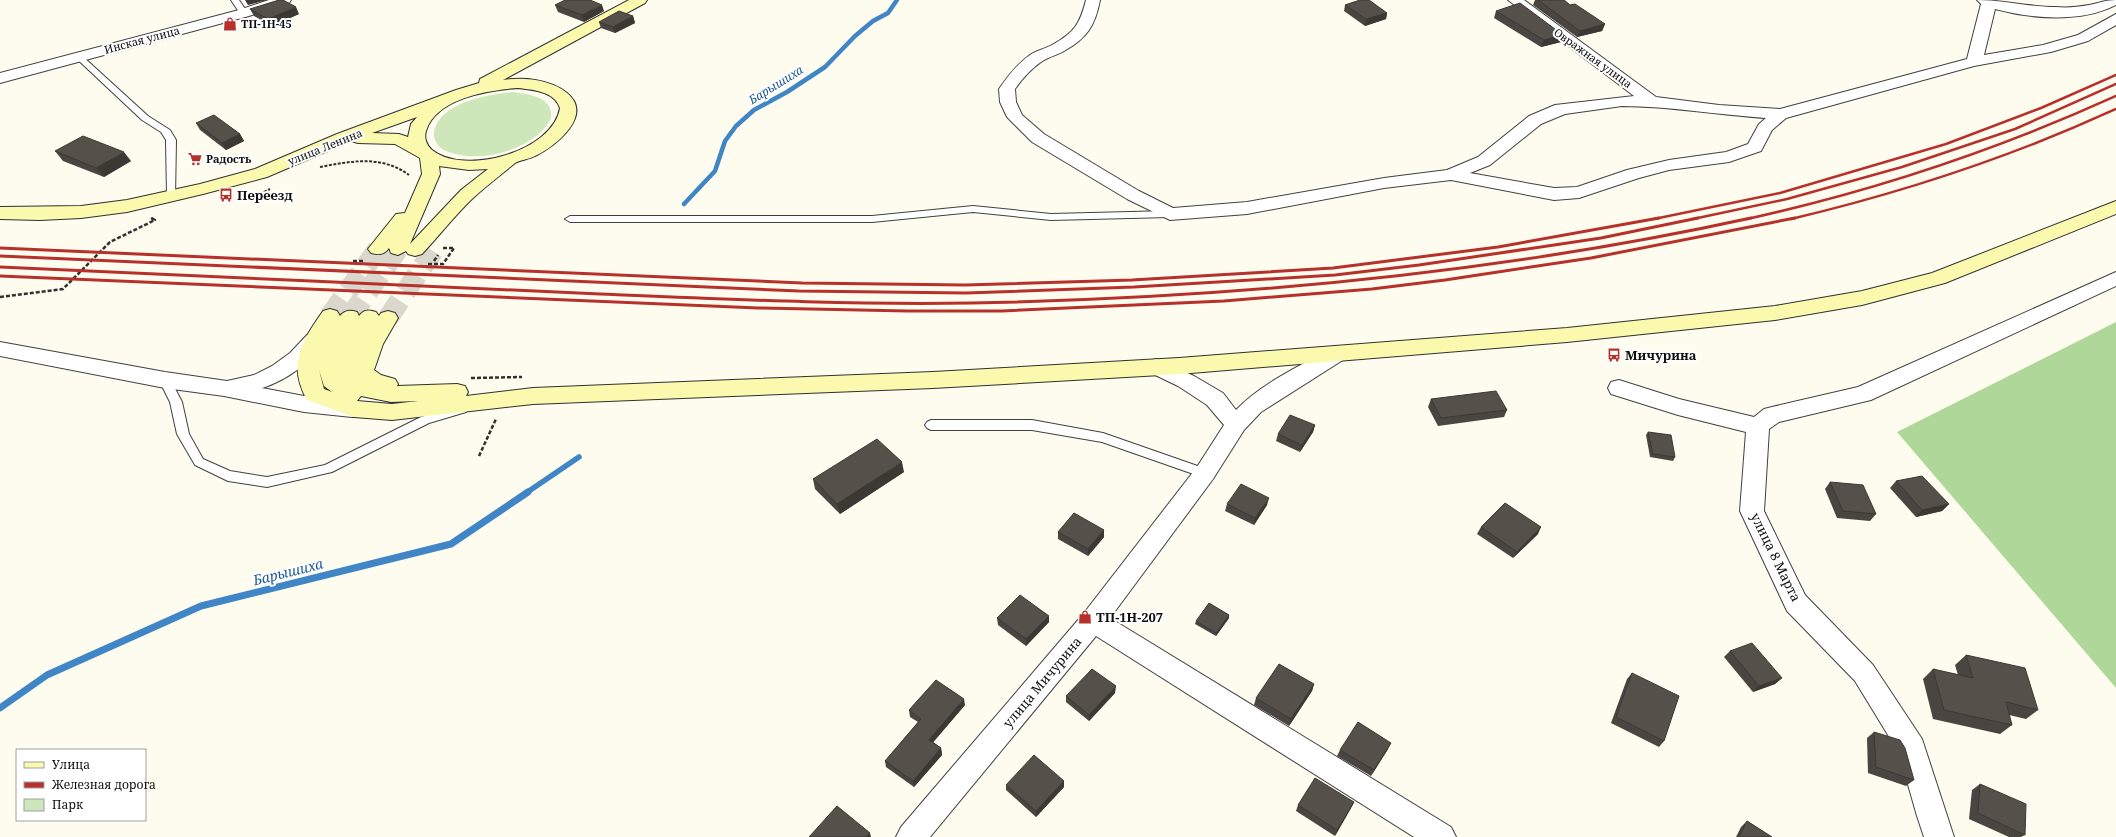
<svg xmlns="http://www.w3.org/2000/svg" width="2116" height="837" font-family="'Noto Serif',serif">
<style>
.green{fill:#cee7ba}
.forest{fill:#b0d79a}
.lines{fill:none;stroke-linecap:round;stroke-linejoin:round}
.stream-far2{stroke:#4086c7;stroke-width:4.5}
.stream-far1{stroke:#4086c7;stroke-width:5.5}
.stream{stroke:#4086c7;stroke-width:7}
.secondary-tunnel{stroke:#dad8cd;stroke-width:21;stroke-dasharray:21 10;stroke-linecap:butt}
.service-casing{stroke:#414141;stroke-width:2}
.minor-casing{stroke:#414141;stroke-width:2}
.secondary-casing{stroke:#303030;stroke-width:2}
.path-far1{stroke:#303030;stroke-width:2;stroke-dasharray:3 1.5;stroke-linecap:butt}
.path{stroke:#303030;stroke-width:2.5;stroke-dasharray:4 2;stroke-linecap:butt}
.service{fill:#fff;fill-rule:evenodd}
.minor{fill:#fff;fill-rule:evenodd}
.secondary{fill:#fbf9ad;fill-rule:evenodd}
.rail-far1{stroke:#b7312c;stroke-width:2.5}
.rail{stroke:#b7312c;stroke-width:3}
.wall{fill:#4a4540}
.shaded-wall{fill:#3c3834}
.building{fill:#56504a;stroke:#3c3834}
.labels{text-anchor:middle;stroke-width:4;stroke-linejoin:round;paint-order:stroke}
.far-poi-label{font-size:11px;font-weight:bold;fill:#0e0e0e;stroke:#fff;text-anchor:start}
.far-street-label{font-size:11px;fill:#0e0e0e;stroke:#fff}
.far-water-label{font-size:12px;font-style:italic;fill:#1d599a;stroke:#fff}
.poi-label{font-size:13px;font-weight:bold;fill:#0e0e0e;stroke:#fff;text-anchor:start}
.street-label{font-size:13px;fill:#0e0e0e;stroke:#fff}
.water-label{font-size:14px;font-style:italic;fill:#1d599a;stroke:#fff}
</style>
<rect width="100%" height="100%" fill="#fefcef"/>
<path class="green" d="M512 92C527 94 553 96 551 117 550 122 545 128 541 132 518 153 474 164 444 150 438 147 433 139 434 133 437 103 489 94 512 92Z"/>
<path class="forest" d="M2116 322V688L1897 432Z"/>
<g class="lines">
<path class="stream-far2" d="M684 204 715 171 725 141 736 126 754 110 787 92 825 67 855 36 873 21 888 13 897 0"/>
<path class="stream-far1" d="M526 493 579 457"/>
<path class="stream" d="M0 708 47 675 201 606 451 544 528 492"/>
<g class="secondary-tunnel">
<path d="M330 316 378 249"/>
<path d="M350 317 398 249"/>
<path d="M388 318 433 251"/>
</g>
<g class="service-casing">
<g id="service">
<path d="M231 0H239L248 13 247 15H241Z"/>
<path d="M80 54 148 116 170 130 176 140 175 198H169L167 196 166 140 161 132 142 120 77 59 76 57Z"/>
<path d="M973 206 1051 214 1170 211 1175 214 1170 217 1051 220 973 212 872 222H570L565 219 570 216H872Z"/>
<path d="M165 376 169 377 182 402 189 434 203 459 230 471 267 477 325 465 421 417 462 405 468 409 466 412 429 423 332 472 267 487 228 481 195 465 177 434 170 402 159 380Z"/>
<path d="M931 420H1032L1103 433 1209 470 1211 473 1209 476 1205 478 1102 442 1032 430H931L927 428 925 425 927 422Z"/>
</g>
</g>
<g class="minor-casing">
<g id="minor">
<path d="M269 0H291L289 3 249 16 0 83V73L239 10Z"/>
<path d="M1086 0H1100C1095 26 1087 38 1064 51 1057 55 1048 57 1041 62 1031 69 1022 79 1015 89L1016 102 1022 115 1044 134 1139 191 1173 208 1247 202 1384 178 1447 170 1478 157 1529 116 1555 105 1634 96 1508 0H1524L1656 97 1719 105 1780 109 1967 59 1981 4 1977 0C2003 0 2029 7 2056 7 2067 8 2078 7 2089 5 2099 3 2106 0 2116 0V5C2081 23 2032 19 1995 9L1984 55 2043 45 2078 35 2116 14V25L2088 41 2051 52 1974 66 1786 118 1772 130 1761 151 1729 162 1669 170 1639 178 1579 198 1554 200 1451 180 1384 188 1247 214 1170 220 1127 199 1032 142 1007 117 1000 102 999 89C1008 76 1017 64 1030 55 1037 50 1045 49 1052 45 1074 33 1080 24 1086 0ZM1622 106C1670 106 1718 115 1766 118L1759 124 1748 144 1726 152 1669 160 1627 170 1577 187 1554 188 1470 173 1490 165 1541 124 1565 114Z"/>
<path d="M2116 272V286L1871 400 1779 422 1769 429 1764 511 1805 595 1873 665 1922 739 1954 837H1924L1917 816 1899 753 1855 681 1787 611 1740 511 1746 432 1678 415 1611 394 1608 388 1611 382 1619 380 1679 399 1754 417 1764 409 1772 407 1858 387Z"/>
<path d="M314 333 321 335 324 340C311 363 287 380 262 388L304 396 360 403 363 409 360 415 352 417 304 412 224 396 165 388 0 356V342L165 372 227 381 254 375 272 366 290 353 307 335Z"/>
<path d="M1339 346 1346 348 1349 353 1346 358 1261 412 1244 430 1213 479 1110 618 1451 827 1456 837H1414L1096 636 930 837H896L901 827 1084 613 1197 467 1224 425 1207 405 1178 386 1149 372 1145 367 1149 362 1156 359 1163 362 1194 376 1223 393 1236 410C1262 383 1300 366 1332 348Z"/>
</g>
</g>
<g class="secondary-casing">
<g id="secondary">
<path d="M629 0H647L645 3 503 80C523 77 550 79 567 93 594 115 556 146 535 156 530 159 520 160 515 163 502 174 486 186 473 198 455 215 439 236 422 254L415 256 408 254 406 251 398 255 391 253 389 248C384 255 379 255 371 253L368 249 396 214 405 213 422 174 420 158 395 144 358 143 351 141 267 177 203 194 127 212 81 218 40 220 0 219V207L81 206 127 200 200 184 255 169 337 134 456 90 479 83 480 79ZM518 88C534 90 554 91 560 108 553 152 464 176 432 150 426 145 424 137 426 131 436 98 489 90 518 88ZM417 117 411 124 408 137 399 134 372 133ZM439 166 469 170 488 169 461 190 410 244 440 174Z"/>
<path d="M2116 201V214L1945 283 1862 305 1775 320 1567 342 1179 374 933 388 533 404 392 420 354 417 307 400C287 364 302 341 323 311L330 309 337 311 340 316C345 310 350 310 357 312L359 316C364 309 369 310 376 312L379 316 381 313 388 311 395 313 398 318 383 344 374 370 381 375 395 379 398 384 397 386 457 384 465 386 468 392 466 396 533 388 933 372 1179 358 1567 328 1775 306 1862 291 1932 273ZM319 370 324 386 332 392 324 389ZM361 396 391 402 418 401 392 404 357 401Z"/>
</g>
</g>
<g class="path-far1">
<path d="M320 167C351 161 382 155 409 175"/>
<path d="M260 194 270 189"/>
<path d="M151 218 153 219"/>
</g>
<g class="path">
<path d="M443 248H454"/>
<path d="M353 261H363"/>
<path d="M434 261 438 255"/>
<path d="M428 264H443L454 248"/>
<path d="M0 297 63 289 110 242 155 220 151 218"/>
<path d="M471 378 522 377"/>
<path d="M479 456 496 419"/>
</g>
<use href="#service" class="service"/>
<use href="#minor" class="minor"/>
<use href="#secondary" class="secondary"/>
<g class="rail-far1">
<path d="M1654 219 1780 193 1946 144 2041 108 2116 75"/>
<path d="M1693 219 1787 199 1902 167 2015 129 2116 84"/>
<path d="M1747 219C1874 191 1997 150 2116 96"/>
<path d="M1791 219C1905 192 2009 158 2116 109"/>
</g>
<g class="rail">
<path d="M0 248 802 283 965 285 1132 280 1333 268 1498 247 1659 218"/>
<path d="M0 256 799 291 966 293 1134 287 1335 275 1419 265 1601 238 1698 218"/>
<path d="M0 267C200 275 400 286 600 294 724 299 847 305 971 303 1233 298 1495 274 1751 218"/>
<path d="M0 276 758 308 908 311H1002L1224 301 1372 289 1445 280 1591 258 1795 218"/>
</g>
</g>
<g class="wall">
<path d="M1535 0H1564L1570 5 1605 24 1602 31 1577 37 1533 5Z"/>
<path d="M555 5 604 11 584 22 558 12Z"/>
<path d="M1345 5 1387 13 1386 19 1365 26 1344 11Z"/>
<path d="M250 9 299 14 272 26 254 16Z"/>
<path d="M1496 11 1563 35 1561 42 1541 47 1494 18Z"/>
<path d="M633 16 635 23 615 33 601 28 599 22Z"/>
<path d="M196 123 240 134 244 141 226 150 200 130Z"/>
<path d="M55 151 131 161 104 177 63 161Z"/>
<path d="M1431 399 1507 410 1504 417 1438 426 1428 407Z"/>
<path d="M1315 425 1313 432 1300 452 1276 441 1278 434Z"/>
<path d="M1648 432 1675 457 1673 461 1650 457 1646 435Z"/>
<path d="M904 472 840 514 815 489 813 479Z"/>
<path d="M1896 481 1949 504 1942 511 1916 517 1890 488Z"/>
<path d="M1830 482 1876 514 1870 521 1837 518 1825 489Z"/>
<path d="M1227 504 1267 505 1254 525 1225 511Z"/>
<path d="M1481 527 1538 534 1513 558 1477 534Z"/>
<path d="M1104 530V537L1088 556 1058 539V532Z"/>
<path d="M997 618 1049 622 1026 646 998 625Z"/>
<path d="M1229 618 1216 636 1195 624 1196 621Z"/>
<path d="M1730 651 1782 678 1775 684 1753 692 1724 657Z"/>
<path d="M1966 655 2038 710 2026 719 2009 715 2012 725 2000 734 1933 719 1923 679 1933 669 1958 675 1955 665Z"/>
<path d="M1632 673 1664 741 1659 747 1611 723 1627 679Z"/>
<path d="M1314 684 1312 691 1289 726 1254 705 1256 698Z"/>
<path d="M1115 693 1089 721 1066 702V696Z"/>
<path d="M965 705 933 742 941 748 942 755 914 787 886 767 885 761 918 722 910 717 909 710Z"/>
<path d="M1874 732 1914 780 1906 786 1868 773 1867 738Z"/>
<path d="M1388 749 1371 776 1337 756 1340 750Z"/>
<path d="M1064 781V787L1036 817 1006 790V785Z"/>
<path d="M1980 784 2025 835 2021 837H2009L1969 819 1972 790Z"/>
<path d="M1354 802 1351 808 1335 836 1296 811 1298 805Z"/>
<path d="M1747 821 1772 837H1736L1741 827Z"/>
</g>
<g class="shaded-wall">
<path d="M245 0H267L248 5Z"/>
<path d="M602 5 604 11 584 22 582 15Z"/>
<path d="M296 7 299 14 272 26 268 19Z"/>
<path d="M1387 13 1386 19 1365 26 1366 19Z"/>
<path d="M633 16 635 23 615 33 613 27Z"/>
<path d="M1605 24 1602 31 1577 37 1580 31Z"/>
<path d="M1563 35 1561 42 1541 47 1544 40Z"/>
<path d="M240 134 244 141 226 150 222 143Z"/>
<path d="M124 152 131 161 104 177 96 168Z"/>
<path d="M1315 425 1313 432 1300 452 1302 445Z"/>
<path d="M902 462 904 472 840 514 837 504Z"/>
<path d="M1269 498 1267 505 1254 525 1255 518Z"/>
<path d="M1949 504 1942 511 1916 517 1922 510Z"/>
<path d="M1541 527 1538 534 1513 558 1517 552Z"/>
<path d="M1104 530V537L1088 556V549Z"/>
<path d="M1229 615V618L1216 636V633Z"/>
<path d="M1049 616V622L1026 646V639Z"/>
<path d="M1782 678 1775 684 1753 692 1759 686Z"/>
<path d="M1314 684 1312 691 1289 726 1291 719Z"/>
<path d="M1116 686 1115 693 1089 721V715Z"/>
<path d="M964 699 965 705 930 746 929 740Z"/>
<path d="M1391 743 1388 749 1371 776 1374 770Z"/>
<path d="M941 748 942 755 914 787 913 781Z"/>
<path d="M1064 781V787L1036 817V811Z"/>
<path d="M1354 802 1351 808 1335 836 1337 830Z"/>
<path d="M870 833 871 837H866Z"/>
</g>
<g class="building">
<path d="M279 0H283L296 7 268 19 250 9Z"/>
<path d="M565 0H590L602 5 582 15 555 5Z"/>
<path d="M1360 0H1369L1387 13 1366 19 1345 5Z"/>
<path d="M1538 0H1564L1570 5 1575 4 1605 24 1580 31Z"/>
<path d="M1520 3 1563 35 1544 40 1496 11Z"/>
<path d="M619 11 633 16 613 27 599 22Z"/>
<path d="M214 115 240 134 222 143 196 123Z"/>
<path d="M83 136 124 152 96 168 55 151Z"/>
<path d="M1496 391 1507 410 1441 418 1431 399Z"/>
<path d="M1290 415 1315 425 1302 445 1278 434Z"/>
<path d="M1648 432 1671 435 1675 457 1653 454Z"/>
<path d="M877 439 902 462 837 504 813 479Z"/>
<path d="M1922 476 1949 504 1922 510 1896 481Z"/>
<path d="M1830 482 1863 485 1876 514 1843 511Z"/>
<path d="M1241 484 1269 498 1255 518 1227 504Z"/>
<path d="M1505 503 1541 527 1517 552 1481 527Z"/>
<path d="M1074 513 1104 530 1088 549 1058 532Z"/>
<path d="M1020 595 1049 616 1026 639 997 618Z"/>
<path d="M1209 603 1229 615 1216 633 1196 621Z"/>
<path d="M1752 643 1782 678 1759 686 1730 651Z"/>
<path d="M1966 655 2025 668 2038 710 2006 702 2012 725 1944 710 1933 669 1973 678Z"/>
<path d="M1279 664 1314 684 1291 719 1256 698Z"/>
<path d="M1092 669 1116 686 1089 715 1066 696Z"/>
<path d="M1632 673 1679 696 1664 741 1616 717Z"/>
<path d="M936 680 964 699 929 740 941 748 913 781 885 761 921 719 909 710Z"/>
<path d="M1358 722 1391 743 1374 770 1340 750Z"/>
<path d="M1874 732 1900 740 1905 748 1914 780 1876 767Z"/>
<path d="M1034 755 1064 781 1036 811 1006 785Z"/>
<path d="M1315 778 1354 802 1337 830 1298 805Z"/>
<path d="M1980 784 2026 804 2025 835 1978 813Z"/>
<path d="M837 806 870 833 866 837H809Z"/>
<path d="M1747 821 1772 837H1739Z"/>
</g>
<defs>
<g id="shop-bare" transform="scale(1.08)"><path d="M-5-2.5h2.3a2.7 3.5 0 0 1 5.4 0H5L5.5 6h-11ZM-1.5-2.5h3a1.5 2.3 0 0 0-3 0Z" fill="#b7312c" stroke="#fff" stroke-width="2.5" paint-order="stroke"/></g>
<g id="supermarket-bare" transform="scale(1.08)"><path d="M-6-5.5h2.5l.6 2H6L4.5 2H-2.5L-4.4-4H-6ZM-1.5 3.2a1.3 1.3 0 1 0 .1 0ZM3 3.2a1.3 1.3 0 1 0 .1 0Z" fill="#b7312c" stroke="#fff" stroke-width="2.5" paint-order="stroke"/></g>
<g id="bus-bare" transform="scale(1.08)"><path d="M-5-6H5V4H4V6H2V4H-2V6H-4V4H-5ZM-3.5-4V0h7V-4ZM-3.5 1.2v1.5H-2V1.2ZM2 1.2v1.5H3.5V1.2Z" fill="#b7312c" stroke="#fff" stroke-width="2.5" paint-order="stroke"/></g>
</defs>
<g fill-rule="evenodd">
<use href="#shop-bare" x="230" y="24"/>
<use href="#supermarket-bare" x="195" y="159"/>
<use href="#bus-bare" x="226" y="195"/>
<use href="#bus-bare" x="1614" y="355"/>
<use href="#shop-bare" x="1085" y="617"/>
</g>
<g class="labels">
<g class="far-poi-label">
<text x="241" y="28">ТП-1Н-45</text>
<text x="206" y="163">Радость</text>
</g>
<g class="far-street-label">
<text transform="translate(142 40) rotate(-15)" y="4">Инская улица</text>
<text transform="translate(1593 58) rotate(36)" y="4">Овражная улица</text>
<text transform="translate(325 147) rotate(-22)" y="4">улица Ленина</text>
</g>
<g class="far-water-label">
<text transform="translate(776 85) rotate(-32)" y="4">Барышиха</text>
</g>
<g class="poi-label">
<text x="237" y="200">Переезд</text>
<text x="1625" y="360">Мичурина</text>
<text x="1096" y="622">ТП-1Н-207</text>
</g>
<g class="street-label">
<text transform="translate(1776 557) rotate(64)" y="5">улица 8 Марта</text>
<text transform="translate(1042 682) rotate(-50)" y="5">улица Мичурина</text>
</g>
<g class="water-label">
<text transform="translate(288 572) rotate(-14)" y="5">Барышиха</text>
</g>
</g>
<rect x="16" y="749" width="130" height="72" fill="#ffffff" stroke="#9f9f9f"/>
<rect x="24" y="762" width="20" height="6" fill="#fbf9ad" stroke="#9f9f9f"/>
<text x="52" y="769" font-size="12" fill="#0e0e0e">Улица</text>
<rect x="24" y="782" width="20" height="6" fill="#b7312c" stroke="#9f9f9f"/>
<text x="52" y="789" font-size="12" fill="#0e0e0e">Железная дорога</text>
<rect x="24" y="799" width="20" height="12" fill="#cee7ba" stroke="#9f9f9f"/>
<text x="52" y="809" font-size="12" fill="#0e0e0e">Парк</text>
</svg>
